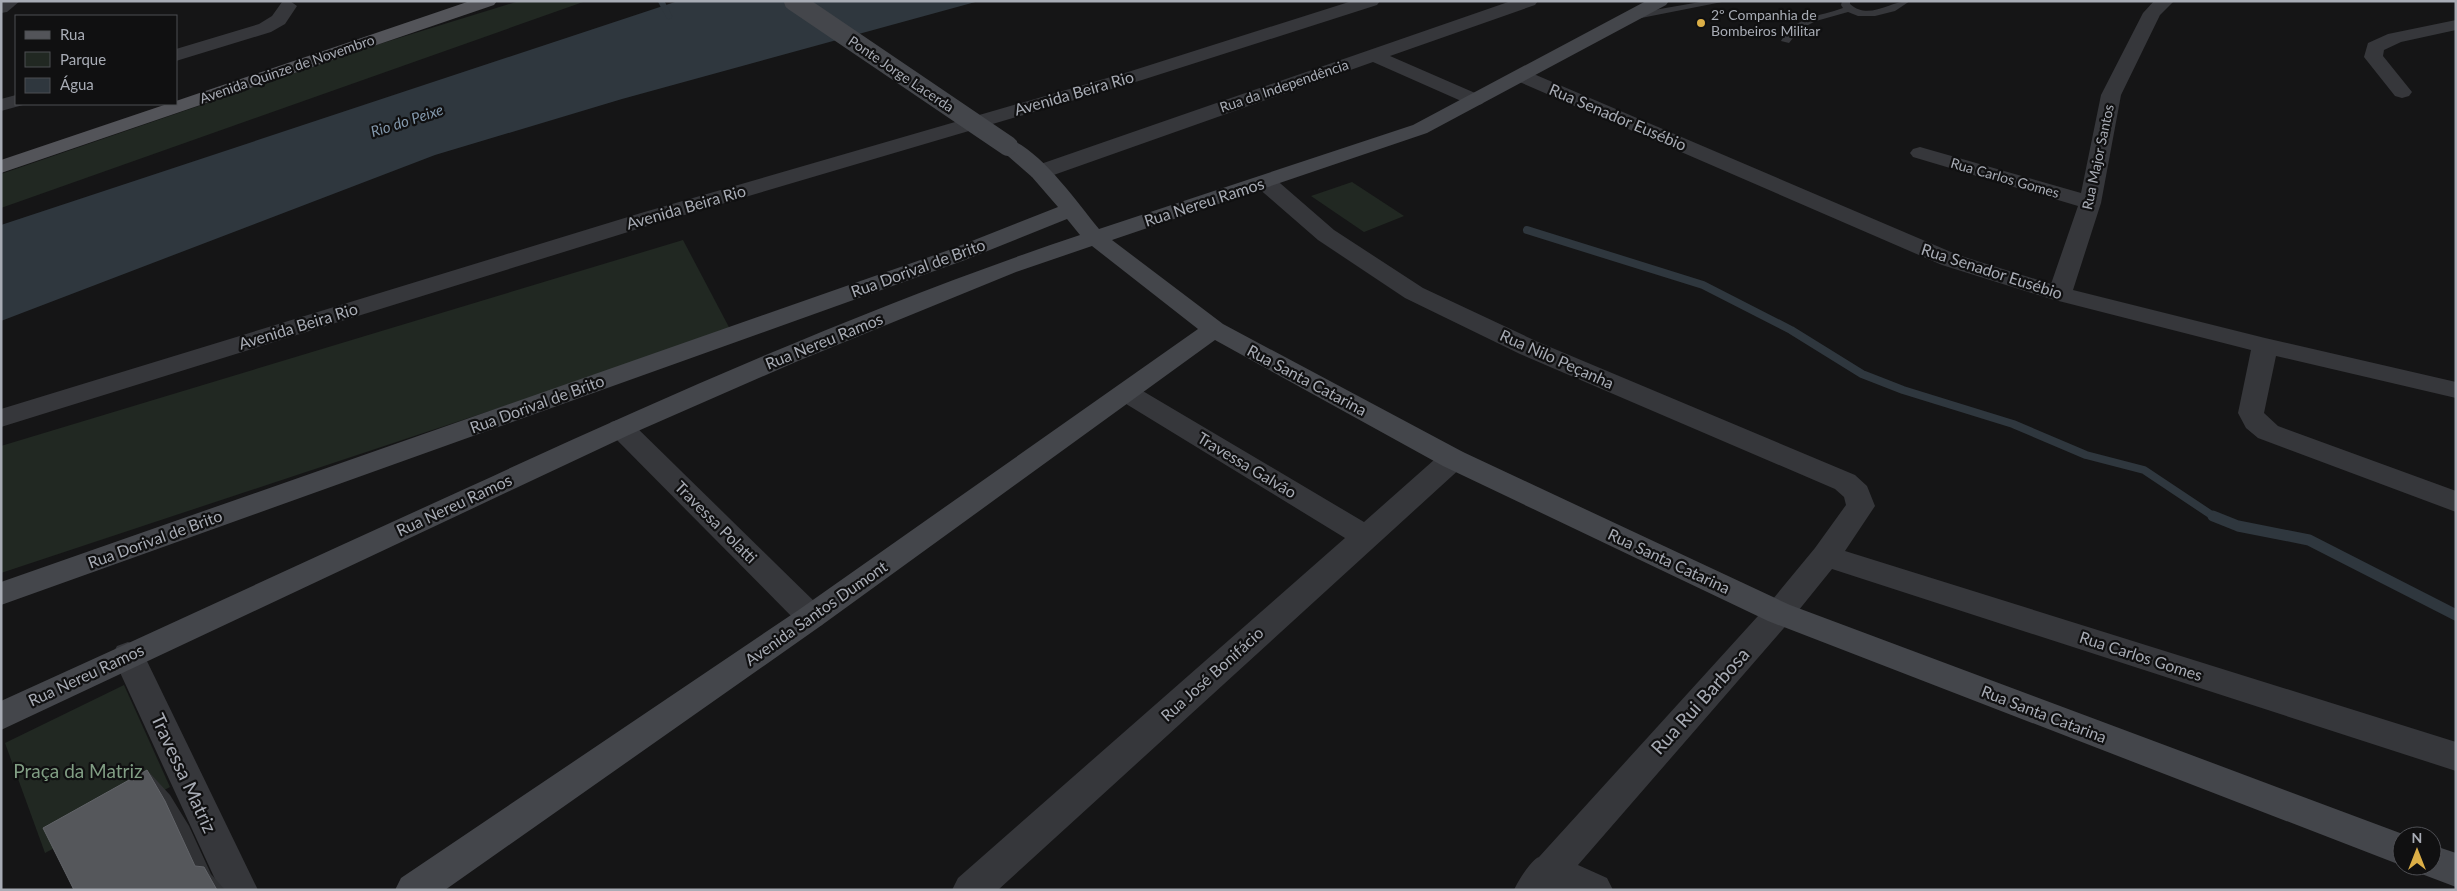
<svg xmlns="http://www.w3.org/2000/svg" width="2457" height="891" font-family="Lato,sans-serif">
<style>
.green{fill:#212822}
.water{fill:#2f373e}
.lines{fill:none;stroke-linecap:round;stroke-linejoin:round}
.stream-far2{stroke:#2f373e;stroke-width:6}
.stream-far1{stroke:#2f373e;stroke-width:8}
.stream{stroke:#2f373e;stroke-width:11}
.lane{fill:#36373b;fill-rule:evenodd}
.street{fill:#36373b;fill-rule:evenodd}
.secondary{fill:#44464b;fill-rule:evenodd}
.primary{fill:#535459;fill-rule:evenodd}
.secondary-bridge{stroke:#44464b;stroke-width:20}
.shaded-wall{fill:#313235}
.building{fill:#55575b;stroke:#626469}
.poi-dot{fill:#dcaf47;stroke:#101011;stroke-width:2}
.labels{text-anchor:middle;stroke-width:4.5;stroke-linejoin:round;paint-order:stroke}
.far-poi-label{font-size:14px;fill:#a8acb5;stroke:#101011;text-anchor:start}
.far-street-label{font-size:14px;fill:#a8acb5;stroke:#101011}
.far-water-label{font-size:15px;font-style:italic;fill:#8398ac;stroke:#101011}
.street-label{font-size:16px;fill:#a8acb5;stroke:#101011}
.near-street-label{font-size:19px;fill:#a8acb5;stroke:#101011}
.near-park-label{font-size:19px;fill:#819e84;stroke:#101011}
</style>
<rect width="100%" height="100%" fill="#151516"/>
<g class="green">
<path d="M519 1H586L1 208V174L373 46Z"/>
<path d="M1352 182 1404 216 1364 232 1311 196Z"/>
<path d="M683 240 731 331 1 573V446Z"/>
<path d="M124 685 170 787 45 853 5 743Z"/>
</g>
<path class="water" d="M678 1H979L622 99 435 155 1 321V225Z"/>
<g class="lines">
<path class="stream-far2" d="M661 1 669 16"/>
<path class="stream-far1" d="M1527 230 1703 285 1791 330 1862 374 1903 390 2013 424 2086 455 2144 470 2216 518"/>
<path class="stream" d="M2213 516 2238 526 2309 540 2456 615"/>
<g class="lane">
<path d="M1706 1H1727L1631 20 1627 17 1631 14Z"/>
<path d="M1842 1H1850V4C1869 21 1889 1 1910 1L1895 11 1875 16H1858L1848 12 1816 21 1800 29 1789 43 1781 41C1795 16 1819 17 1843 8L1841 5Z"/>
</g>
<g class="street">
<path d="M1 1H20L7 12 1 13Z"/>
<path d="M290 1 297 6 285 24 271 32 176 61V49L259 24 272 16 282 2Z"/>
<path d="M1352 1H1380L1377 5 1142 80 657 223 1 427V409L641 213 1128 72Z"/>
<path d="M1511 1H1538L1535 5 1390 56 1482 96 1485 100 1482 104 1475 106 1468 104 1373 62 1048 177 1040 178 1032 177 1029 172 1032 167Z"/>
<path d="M2154 1H2174L2160 15 2121 95 2101 203 2073 290 2265 338 2456 382V398L2276 356 2264 413 2278 426 2456 491V512L2258 438 2246 428 2238 413 2251 350 2051 299 1942 265 1515 80 1512 76 1515 72H1529L1958 255 2051 284 2078 206 1913 157 1910 153 1913 149 1920 147 2081 193 2101 95 2143 13Z"/>
<path d="M2456 20V30L2401 42 2384 50 2383 56 2412 92 2409 96 2402 98 2395 96 2364 57 2368 43 2388 34Z"/>
<path d="M16 95V104H24L23 105 1 111V99Z"/>
<path d="M1265 176 1273 177 1334 230 1423 288 1538 342 1855 475 1867 486 1875 506 1845 551 2456 742V771L1832 569 1790 621 1578 865 1607 878 1613 890H1514C1518 881 1531 860 1539 857L1768 605 1815 548 1846 505 1844 497 1835 489 1520 354 1405 298 1318 240 1257 187 1254 182 1257 177Z"/>
<path d="M1127 385 1136 387 1364 522 1443 452 1453 450 1463 452 1467 459 1463 466 998 890H952L958 878 1345 538 1118 399 1114 393 1118 387Z"/>
<path d="M621 419 631 422 822 609 827 617 822 625 811 629 800 625 611 434 607 428 611 422Z"/>
<path d="M128 642 139 646 144 655 258 890H220L112 655 117 646Z"/>
</g>
<g class="secondary">
<path d="M1646 1H1669L1666 5 1427 133 1112 240 1223 324 1463 452 1790 605 2408 836H2402L2403 866 1768 621 1443 466 1215 340 822 625 445 890H395L401 878 800 609 1198 329 1092 246 1016 272 798 361 631 434 1 730V701C157 630 313 558 469 487 669 395 871 305 1080 235L1067 219 965 260 1 605V582L949 250 1058 207 1032 177 1001 150 998 146 1001 142C1006 140 1011 139 1016 142 1046 158 1077 202 1099 229L1413 125Z"/>
<path d="M2432 845 2456 853V887L2419 873 2416 866H2432Z"/>
</g>
<path class="primary" d="M470 1H497L494 5 1 173V160L167 104H176V101Z"/>
<path class="secondary-bridge" d="M794 1 1008 146"/>
</g>
<path class="shaded-wall" d="M147 770 170 795 189 826 211 874 225 890H217L195 866Z"/>
<path class="building" d="M147 770 165 801 195 866 204 867 217 890H74L43 828Z"/>
<circle class="poi-dot" cx="1701" cy="23" r="5"/>
<g class="labels">
<g class="far-poi-label">
<text x="1711" y="20">2º Companhia de<tspan x="1711" dy="16">Bombeiros Militar</tspan></text>
</g>
<g class="far-street-label">
<text transform="translate(287 69) rotate(-19)" y="5">Avenida Quinze de Novembro</text>
<text transform="translate(901 74) rotate(34)" y="5">Ponte Jorge Lacerda</text>
<text transform="translate(1284 86) rotate(-19)" y="5">Rua da Independência</text>
<text transform="translate(2098 157) rotate(-78)" y="5">Rua Major Santos</text>
<text transform="translate(2005 178) rotate(16)" y="5">Rua Carlos Gomes</text>
</g>
<g class="far-water-label">
<text transform="translate(407 121) rotate(-18)" y="5">Rio do Peixe</text>
</g>
<g class="street-label">
<text transform="translate(1074 93) rotate(-16)" y="6">Avenida Beira Rio</text>
<text transform="translate(1618 117) rotate(23)" y="6">Rua Senador Eusébio</text>
<text transform="translate(1204 202) rotate(-18)" y="6">Rua Nereu Ramos</text>
<text transform="translate(686 207) rotate(-16)" y="6">Avenida Beira Rio</text>
<text transform="translate(918 268) rotate(-20)" y="6">Rua Dorival de Brito</text>
<text transform="translate(1992 271) rotate(18)" y="6">Rua Senador Eusébio</text>
<text transform="translate(298 326) rotate(-17)" y="6">Avenida Beira Rio</text>
<text transform="translate(824 341) rotate(-22)" y="6">Rua Nereu Ramos</text>
<text transform="translate(1557 359) rotate(24)" y="6">Rua Nilo Peçanha</text>
<text transform="translate(1307 380) rotate(28)" y="6">Rua Santa Catarina</text>
<text transform="translate(537 404) rotate(-20)" y="6">Rua Dorival de Brito</text>
<text transform="translate(1247 465) rotate(31)" y="6">Travessa Galvão</text>
<text transform="translate(454 505) rotate(-25)" y="6">Rua Nereu Ramos</text>
<text transform="translate(716 522) rotate(45)" y="6">Travessa Polatti</text>
<text transform="translate(155 539) rotate(-20)" y="6">Rua Dorival de Brito</text>
<text transform="translate(1669 561) rotate(25)" y="6">Rua Santa Catarina</text>
<text transform="translate(816 613) rotate(-35)" y="6">Avenida Santos Dumont</text>
<text transform="translate(2141 656) rotate(18)" y="6">Rua Carlos Gomes</text>
<text transform="translate(1212 674) rotate(-42)" y="6">Rua José Bonifácio</text>
<text transform="translate(86 675) rotate(-25)" y="6">Rua Nereu Ramos</text>
<text transform="translate(2044 714) rotate(21)" y="6">Rua Santa Catarina</text>
</g>
<g class="near-street-label">
<text transform="translate(1700 701) rotate(-48)" y="7">Rua Rui Barbosa</text>
<text transform="translate(184 773) rotate(65)" y="7">Travessa Matriz</text>
</g>
<g class="near-park-label">
<text x="78" y="778">Praça da Matriz</text>
</g>
</g>
<rect width="2457" height="891" fill="none" stroke="#a8acb5" stroke-width="5"/>
<rect x="15" y="15" width="162" height="90" fill="#101011" stroke="#4d4e53"/>
<rect x="25" y="31" width="25" height="8" fill="#535459" stroke="#4d4e53"/>
<text x="60" y="40" font-size="15" fill="#a8acb5">Rua</text>
<rect x="25" y="52" width="25" height="15" fill="#212822" stroke="#4d4e53"/>
<text x="60" y="65" font-size="15" fill="#a8acb5">Parque</text>
<rect x="25" y="78" width="25" height="15" fill="#2f373e" stroke="#4d4e53"/>
<text x="60" y="90" font-size="15" fill="#a8acb5">Água</text>
<g transform="translate(2417 851)"><circle r="24" fill="#101011" stroke="#4d4e53"/>
<path d="M0-4L9 19L0 12L-9 19Z" fill="#dcaf47"/>
<text y="-8" font-size="14" font-weight="bold" text-anchor="middle" fill="#a8acb5">N</text>
</g>
</svg>
